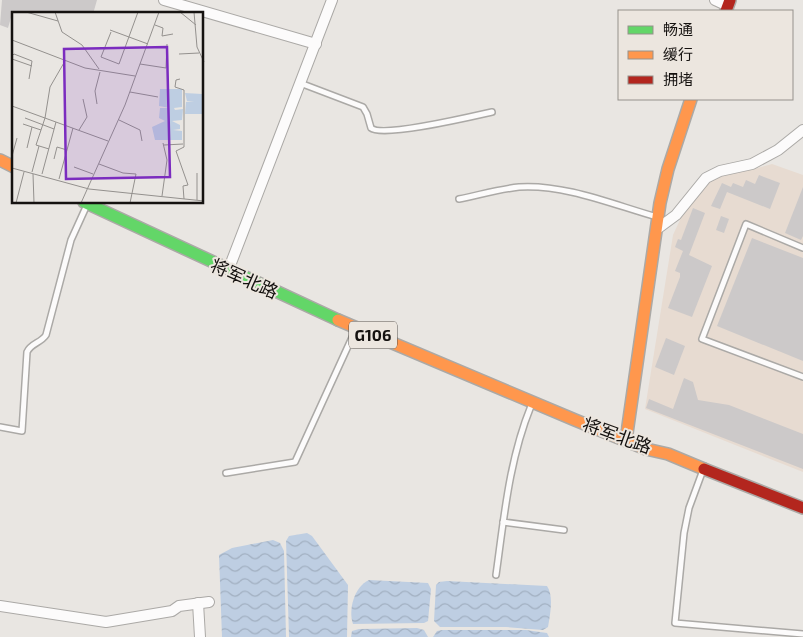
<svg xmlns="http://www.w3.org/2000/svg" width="803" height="637" font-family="'Exo 2','Noto Sans SC',sans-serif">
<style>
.industrial{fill:#e7dbd1}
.water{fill:url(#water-waves)}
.building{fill:#ccc9c9}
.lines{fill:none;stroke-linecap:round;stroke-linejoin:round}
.lane-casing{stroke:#aba9a6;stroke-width:8}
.street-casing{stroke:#aba9a6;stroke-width:12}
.fast-casing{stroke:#aba9a6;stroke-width:14}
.slow-casing{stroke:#aba9a6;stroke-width:14}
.jam-casing{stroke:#aba9a6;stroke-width:14}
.lane{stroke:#fcfbfb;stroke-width:5}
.street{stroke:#fcfbfb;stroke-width:10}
.fast{stroke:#63d668;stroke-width:11}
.slow{stroke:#ff974d;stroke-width:11}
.jam{stroke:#b3261e;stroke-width:11}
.labels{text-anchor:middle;stroke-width:4;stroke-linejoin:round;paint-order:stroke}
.shield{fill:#ece6df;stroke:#56524e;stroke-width:1}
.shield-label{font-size:16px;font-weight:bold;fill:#151210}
.street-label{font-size:18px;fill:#151210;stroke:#ece6df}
.inset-road{fill:none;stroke:#94918e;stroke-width:1}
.view{fill:#7b2cbf;fill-opacity:0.15;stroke:#7b2cbf;stroke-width:2.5}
.inset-edge{fill:none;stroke:#151210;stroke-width:2.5}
</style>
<defs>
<pattern id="water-waves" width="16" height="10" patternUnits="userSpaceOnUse" patternTransform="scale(1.25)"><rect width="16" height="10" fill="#becee2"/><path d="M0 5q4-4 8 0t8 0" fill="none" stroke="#a2b0c1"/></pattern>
</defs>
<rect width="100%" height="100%" fill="#e9e6e2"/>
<path class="industrial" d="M772 164 803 175V472L645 409 673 235 685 209 707 182 713 178 730 172 754 169Z"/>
<g class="water">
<path d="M307 533 312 536 348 585 347 637H289L286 541 289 536Z"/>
<path d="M273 540 280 543 284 551 286 637H222L219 555 232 548Z"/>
<path d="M369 580 428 583 431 589 428 621 424 623 353 624C348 610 354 587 369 580Z"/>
<path d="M447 581 547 586C554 596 550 615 548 627L543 630 506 627H440L434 621 436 585 439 582Z"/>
<path d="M417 628 424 630 428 637H351L352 631 359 629Z"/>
<path d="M442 630H526L547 633 549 637H433L437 631Z"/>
</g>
<g class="building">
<path d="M2 0H97L93 14H12L8 28 0 25Z"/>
<path d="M759 175 780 183 770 209 727 192 720 209 711 206 722 183 731 187 733 183 743 187 746 180 755 184Z"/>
<path d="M803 187V236L801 240 785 233Z"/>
<path d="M693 208 705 213 689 255 712 266 692 317 668 308 680 277V273L675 271 683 251 675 247 678 239 681 240Z"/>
<path d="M721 216 729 219 724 233 716 230Z"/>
<path d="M752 238 803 258V361L717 326Z"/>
<path d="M666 338 685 346 674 375 655 367Z"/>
<path d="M684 378 693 382 698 400 729 405 803 434V469L646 408 649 399 673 409Z"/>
</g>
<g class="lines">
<g class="lane-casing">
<g id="lane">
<path d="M300 83 363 107 367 114 371 128C382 138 474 116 492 112"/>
<path d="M459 199C479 195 500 189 519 187 565 184 614 205 657 217"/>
<path d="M803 248 746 224 702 339 803 377"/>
<path d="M0 427 22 431 27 352C31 343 41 343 46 335L71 240 86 207"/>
<path d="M703 470 689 508 684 533 675 623 803 634"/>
<path d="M226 473 295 462 355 331"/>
<path d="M503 522 564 530"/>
<path d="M496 575C504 518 509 460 531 406"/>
</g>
</g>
<g class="street-casing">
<g id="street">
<path d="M164 0 316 44"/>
<path d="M715 0 728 6"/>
<path d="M657 229 676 215 706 178 720 171 752 164 778 150 803 130"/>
<path d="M231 263 332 0"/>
<path d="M198 603 200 637"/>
<path d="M0 606 106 622 172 611 179 606 209 602"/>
</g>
</g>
<g class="fast-casing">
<path id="fast" d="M84 202 338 320"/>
</g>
<g class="slow-casing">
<g id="slow">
<path d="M0 160 14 167"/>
<path d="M338 320 575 420 646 449 668 454 704 469"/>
<path d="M627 433 660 203 668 169 691 99"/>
</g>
</g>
<g class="jam-casing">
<g id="jam">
<path d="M726 11 730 0"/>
<path d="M704 469 803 508"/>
</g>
</g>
<use href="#lane" class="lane"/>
<use href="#street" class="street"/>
<use href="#fast" class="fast"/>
<use href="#slow" class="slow"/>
<use href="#jam" class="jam"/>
</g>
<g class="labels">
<rect class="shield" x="349" y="321.5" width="48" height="27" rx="4"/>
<g class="shield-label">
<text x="373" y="341">G106</text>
</g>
<g class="street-label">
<text transform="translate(244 279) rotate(24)" y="6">将军北路</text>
<text transform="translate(617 436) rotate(20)" y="6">将军北路</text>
</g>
</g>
<g transform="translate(12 12)">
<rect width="191" height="191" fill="#e9e6e2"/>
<path d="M148 77H170V95L162 96 163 98 171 97 170 108 160 109 168 113V117L161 118 170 119V128H143L140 115 153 109 147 106 148 96H158L147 94ZM173 81 190 82 191 102H173L174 90 182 89H175Z" fill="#becee2"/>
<path class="inset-road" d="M14 0 46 9M43 0 50 20 70 33 87 57M168 0 184 13M182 0 185 35 192 50M0 3V27M143 13 151 16 150 24 161 22M98 18 136 32M99 20 89 45 107 52 126 0M0 28 73 56 123 64M167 42 187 41M0 44 2 42 20 49 17 67M0 47 20 54M128 52 154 56 155 32M168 67 164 68 163 75 172 78V135L164 139 176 173 171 174 172 187M118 80 146 85M85 92 83 79 88 60M0 94 96 129M13 106 42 117M33 106 38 75 53 49M33 106 24 133 37 137M107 108 128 118 130 129M11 112 29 118M67 118 75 105 71 87M152 133 171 132M15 136 20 115M0 144 5 126M42 147 45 135 55 138M87 152 111 161 124 162 118 191M62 155 81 162M0 156 77 177 192 189M20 160 27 134M21 162 22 191M30 162 44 110M47 167 61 116M150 184 155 148 151 131M185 188V161M4 191 12 160M69 191 113 93 147 0"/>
<path class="view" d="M155 35 158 165 54 167 52 37Z"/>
<rect width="191" height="191" class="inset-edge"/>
</g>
<rect x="618" y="10" width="175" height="90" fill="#ece6df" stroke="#96918c"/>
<rect x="628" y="26" width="25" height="8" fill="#63d668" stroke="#96918c"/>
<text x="663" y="35" font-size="15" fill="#151210">畅通</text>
<rect x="628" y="51" width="25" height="8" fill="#ff974d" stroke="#96918c"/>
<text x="663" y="60" font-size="15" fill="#151210">缓行</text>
<rect x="628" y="76" width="25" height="8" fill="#b3261e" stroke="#96918c"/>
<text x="663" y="85" font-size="15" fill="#151210">拥堵</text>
</svg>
